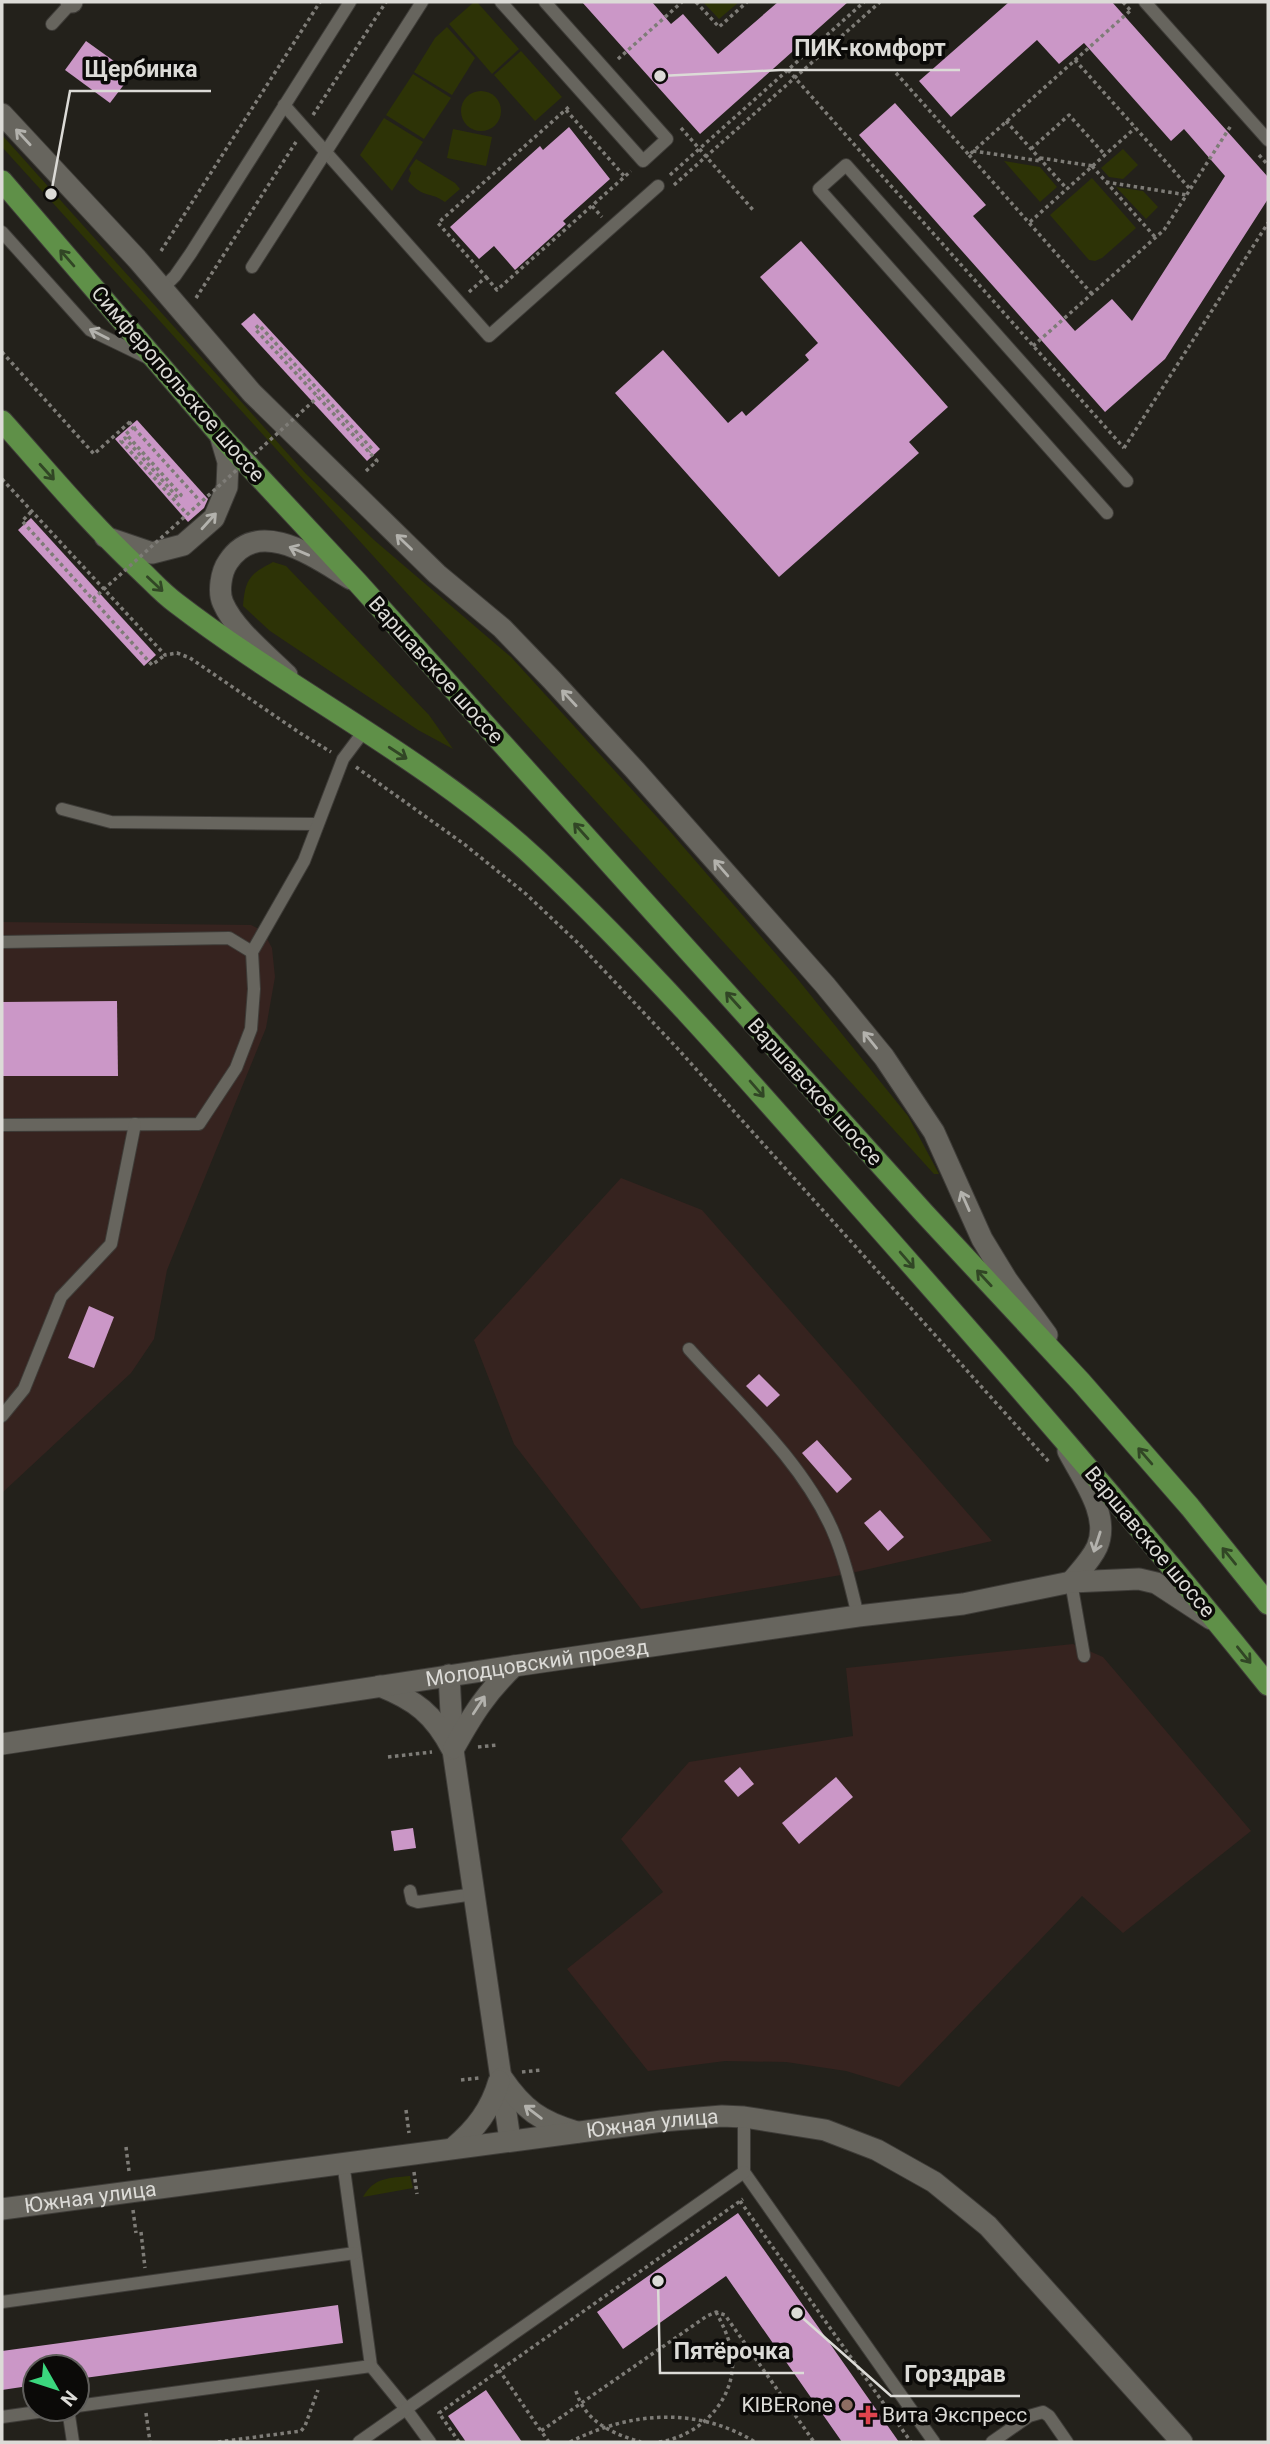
<svg xmlns="http://www.w3.org/2000/svg" width="1270" height="2444" font-family="Roboto,sans-serif">
<style>
.industrial{fill:#36231f}
.green{fill:#2d3306}
.building{fill:#cb97c7}
.lines{fill:none;stroke-linecap:round;stroke-linejoin:round}
.lane-casing{stroke:#3e3c38;stroke-width:14}
.street-casing{stroke:#3e3c38;stroke-width:23}
.secondary-casing{stroke:#3e3c38;stroke-width:23}
.primary-casing{stroke:#3e3c38;stroke-width:23}
.path{stroke:#7e7c77;stroke-width:3.5;stroke-dasharray:3.5 3.5;stroke-linecap:butt}
.lane{stroke:#67655e;stroke-width:12}
.street{stroke:#67655e;stroke-width:21}
.secondary{stroke:#67655e;stroke-width:21}
.primary{stroke:#5f9048;stroke-width:21}
.path-bridge{stroke:#7e7c77;stroke-width:3.5;stroke-dasharray:3.5 3.5;stroke-linecap:butt}
.oneway{stroke:#b3b2ad}
.oneway2{stroke:#314625}
.education-dot{fill:#8d6e63;stroke:#0b0a08;stroke-width:2.5}
.health-dot{fill:#e0444e;stroke:#0b0a08;stroke-width:2.5}
.labels{text-anchor:middle;stroke-width:7;stroke-linejoin:round;paint-order:stroke}
.street-label{font-size:21px;fill:#dcdbd7;stroke:#0b0a08}
.poi-label{font-size:21px;fill:#dcdbd7;stroke:#0b0a08;text-anchor:end}
.leader{fill:none;stroke:#dcdbd7;stroke-width:2.5}
.callout-dot{fill:#dcdbd7;stroke:#0b0a08;stroke-width:2.5}
.callout-label{font-size:23px;text-anchor:middle;font-weight:bold;fill:#dcdbd7;stroke:#0b0a08;stroke-width:7;stroke-linejoin:round;paint-order:stroke}
</style>
<rect width="100%" height="100%" fill="#23211b"/>
<g class="industrial">
<path d="M2 922 251 925 263 931 272 948 275 977 266 1028 167 1270 154 1339 131 1373 2 1493Z"/>
<path d="M621 1178 702 1210 992 1541 847 1574 641 1609 514 1444 474 1340Z"/>
<path d="M1073 1644 1103 1657 1251 1831 1123 1933 1082 1896 899 2087 846 2071 786 2062 725 2061 648 2071 567 1969 663 1892 621 1839 689 1762 853 1736 846 1668Z"/>
</g>
<g class="green">
<path d="M474 2H477L519 49 492 74 449 24Z"/>
<path d="M703 2H739L719 19Z"/>
<path d="M447 27 475 58 452 95 414 72 435 38Z"/>
<path d="M521 51 562 97 535 121 494 75Z"/>
<path d="M413 74 451 98 424 139 386 115Z"/>
<circle cx="481" cy="111" r="20"/>
<path d="M384 118 423 142 392 191 360 155Z"/>
<path d="M453 129 492 137 486 166 447 158Z"/>
<path d="M2 135 306 474 374 540 511 657 667 828 796 977 908 1116 939 1174H934L2 147Z"/>
<path d="M1123 149 1138 165 1123 179 1109 177 1101 168Z"/>
<path d="M416 159 455 183 460 189 445 202C430 191 424 199 408 181L411 173 409 169Z"/>
<path d="M1004 161 1040 167 1057 187 1040 202Z"/>
<path d="M1092 178 1136 228 1102 258 1095 261 1089 260 1050 215Z"/>
<path d="M1116 187 1143 191 1158 207 1146 219Z"/>
<path d="M273 562 286 566 429 715 453 749 418 730 270 631 243 606C245 579 250 574 273 562Z"/>
<path d="M410 2176 413 2188 363 2197C374 2177 390 2178 410 2176Z"/>
</g>
<g class="building">
<path d="M582 2H652L671 24 683 14 718 54 778 2H848L700 134Z"/>
<path d="M1009 2H1112L1268 177V199L1165 359 1105 412 859 135 895 103 986 205 973 216 1075 331 1112 299 1132 321 1225 176 1184 129 1171 141 1084 43 1059 64 1037 40 951 117 919 81Z"/>
<path d="M86 41 132 74 110 103 65 70Z"/>
<path d="M569 127 610 179 563 221 566 224 515 270 494 246 479 259 450 227 540 146 543 150Z"/>
<path d="M801 241 948 407 909 442 919 453 779 577 615 393 663 350 728 423 742 411 746 416 809 360 805 355 818 343 760 277Z"/>
<path d="M254 313 380 449 367 461 241 324Z"/>
<path d="M137 420 208 499 204 508 188 522 115 439Z"/>
<path d="M31 518 156 655 144 666 18 530Z"/>
<path d="M117 1001 118 1076H2V1002Z"/>
<path d="M89 1306 114 1317 94 1368 68 1358Z"/>
<path d="M759 1374 780 1395 767 1407 746 1386Z"/>
<path d="M817 1440 852 1479 837 1493 802 1453Z"/>
<path d="M880 1510 904 1537 888 1551 864 1523Z"/>
<path d="M740 1767 754 1784 738 1797 724 1781Z"/>
<path d="M836 1777 853 1797 799 1844 782 1823Z"/>
<path d="M413 1828 416 1848 394 1851 391 1831Z"/>
<path d="M738 2213 826 2338 899 2442H842L726 2276 623 2349 597 2312Z"/>
<path d="M338 2305 343 2343 77 2379V2367H35V2385L2 2390V2351Z"/>
<path d="M486 2390 522 2442H466L448 2416Z"/>
</g>
<g class="lines">
<g class="lane-casing">
<g id="lane">
<path d="M501 2 643 161 667 139 545 2"/>
<path d="M1145 2 1268 140"/>
<path d="M52 24 72 2"/>
<path d="M284 105 489 336 658 186"/>
<path d="M2 232 90 330 148 358"/>
<path d="M252 267 422 2"/>
<path d="M162 289 175 276 191 253 350 2"/>
<path d="M1107 513 819 189 846 165 1127 481"/>
<path d="M62 809 111 822 316 824"/>
<path d="M2 942 229 938 252 952"/>
<path d="M2 1125 199 1124 236 1068 251 1029 254 989 252 952 304 861 343 759 364 731"/>
<path d="M689 1349C739 1405 801 1460 832 1529 844 1556 851 1587 858 1616"/>
<path d="M2 1416 24 1389 61 1297 111 1244 135 1124"/>
<path d="M1071 1582 1084 1656"/>
<path d="M410 1891 412 1900 418 1902 474 1894"/>
<path d="M744 2117V2172L934 2442"/>
<path d="M343 2162 371 2366 406 2409 430 2442"/>
<path d="M2 2302 355 2253"/>
<path d="M77 2406 371 2366"/>
<path d="M68 2409 73 2442"/>
<path d="M2 2417 59 2409"/>
<path d="M359 2442 744 2172"/>
<path d="M992 2442 1029 2416 1043 2412 1049 2416 1067 2442"/>
</g>
</g>
<g class="street-casing">
<g id="street">
<path d="M71 2H72"/>
<path d="M449 1675 453 1750 510 2140"/>
<path d="M380 1686C415 1700 434 1714 452 1749"/>
<path d="M454 1748C473 1714 486 1693 514 1666"/>
<path d="M502 2078C523 2109 541 2122 577 2132"/>
<path d="M453 2148C476 2129 491 2109 499 2081"/>
</g>
</g>
<g class="secondary-casing">
<g id="secondary">
<path d="M2 114 137 259 252 393 437 574 502 628 552 680 634 769 825 985 884 1057 934 1132 982 1239 1007 1280 1047 1335"/>
<path d="M105 537 152 553 183 545 214 518 227 487 228 462 220 435"/>
<path d="M287 675C267 655 234 629 223 603 218 592 221 572 228 562 259 515 317 559 351 579"/>
<path d="M1068 1451C1082 1478 1111 1516 1097 1547 1091 1560 1080 1571 1071 1582"/>
<path id="s1" d="M2 1744 514 1666 858 1616 963 1604 1071 1582 1139 1579 1156 1583 1211 1619"/>
<path id="s2" d="M2 2209 662 2121 722 2116 744 2117 825 2130 877 2150 934 2182 988 2226 1182 2442"/>
</g>
</g>
<g class="primary-casing">
<g id="primary">
<path d="M2 181 220 435 358 583 924 1213 1081 1382 1190 1507 1268 1604"/>
<path d="M2 421C46 470 88 521 137 567 150 579 162 593 176 603 293 693 429 759 537 860 654 970 758 1091 863 1210 1001 1366 1138 1523 1268 1685"/>
</g>
</g>
<g class="path">
<path d="M696 2 719 27 747 2"/>
<path d="M1123 2 1131 11"/>
<path d="M618 59 682 2"/>
<path d="M1075 60 1190 189"/>
<path d="M788 70 1124 448"/>
<path d="M896 73 969 155 1131 10"/>
<path d="M566 110 625 177"/>
<path d="M313 115 386 2"/>
<path d="M1006 121 1067 189"/>
<path d="M681 128 754 211"/>
<path d="M1031 149 1069 115 1105 155"/>
<path d="M973 151 1041 161"/>
<path d="M969 155 1092 294"/>
<path d="M1259 155 1268 165"/>
<path d="M1040 158 1093 166"/>
<path d="M1092 166 1155 237"/>
<path d="M670 175 864 2"/>
<path d="M1106 182 1187 195"/>
<path d="M674 185 880 2"/>
<path d="M592 206 602 217"/>
<path d="M1030 222 1135 128"/>
<path d="M161 251 320 2"/>
<path d="M486 277 497 290 631 171"/>
<path d="M469 292 486 277 438 223 571 105"/>
<path d="M196 298 296 142"/>
<path d="M1033 346 1164 230 1232 124"/>
<path d="M2 352 94 454 132 420"/>
<path d="M129 422 134 427 126 434 181 495 178 498 125 438 121 441 187 514"/>
<path d="M134 428 199 500"/>
<path d="M1124 448 1268 223"/>
<path d="M366 471 377 461 369 452 255 329 259 325 372 449 369 452"/>
<path d="M2 479 165 655 177 653 190 658 300 733 331 752"/>
<path d="M31 512 22 521 152 665 165 655"/>
<path d="M356 767 464 844 526 894 580 945 678 1049 1050 1463"/>
<path d="M478 1747 497 1745"/>
<path d="M388 1757 432 1752"/>
<path d="M522 2072 541 2070"/>
<path d="M461 2080 479 2078"/>
<path d="M406 2110 409 2133"/>
<path d="M126 2147 129 2171"/>
<path d="M414 2172 417 2194"/>
<path d="M740 2201 911 2442"/>
<path d="M133 2210 136 2233"/>
<path d="M141 2232 145 2268"/>
<path d="M495 2364 541 2431"/>
<path d="M576 2391C585 2422 613 2434 641 2442"/>
<path d="M146 2413 150 2442"/>
<path d="M218 2442 301 2431 305 2426 318 2390"/>
<path d="M459 2442 439 2413 743 2199"/>
<path d="M549 2442 541 2431 707 2316 716 2312 725 2315 814 2442"/>
<path d="M570 2442C629 2412 697 2406 755 2442"/>
<path d="M659 2442C701 2436 738 2398 732 2353 729 2338 723 2325 716 2312"/>
</g>
<use href="#lane" class="lane"/>
<use href="#street" class="street"/>
<use href="#secondary" class="secondary"/>
<use href="#primary" class="primary"/>
<path class="path-bridge" d="M93 599 318 397"/>
</g>
<defs><path id="oneway-shaft" d="M-6 0H5M1.5-3L5.5 0L1.5 3" fill="none" stroke-width="1.6" stroke-linecap="round" stroke-linejoin="round" transform="scale(1.75)"/></defs>
<g class="oneway">
<use href="#oneway-shaft" transform="translate(23 137) rotate(-133)"/>
<use href="#oneway-shaft" transform="translate(99 334) rotate(-153)"/>
<use href="#oneway-shaft" transform="translate(209 521) rotate(-48)"/>
<use href="#oneway-shaft" transform="translate(404 542) rotate(-136)"/>
<use href="#oneway-shaft" transform="translate(299 551) rotate(-157)"/>
<use href="#oneway-shaft" transform="translate(569 698) rotate(-133)"/>
<use href="#oneway-shaft" transform="translate(721 868) rotate(-131)"/>
<use href="#oneway-shaft" transform="translate(870 1040) rotate(-129)"/>
<use href="#oneway-shaft" transform="translate(965 1201) rotate(-114)"/>
<use href="#oneway-shaft" transform="translate(1097 1542) rotate(108)"/>
<use href="#oneway-shaft" transform="translate(479 1705) rotate(-57)"/>
<use href="#oneway-shaft" transform="translate(533 2112) rotate(-143)"/>
</g>
<g class="oneway2">
<use href="#oneway-shaft" transform="translate(67 258) rotate(-131)"/>
<use href="#oneway-shaft" transform="translate(47 472) rotate(48)"/>
<use href="#oneway-shaft" transform="translate(155 584) rotate(43)"/>
<use href="#oneway-shaft" transform="translate(398 753) rotate(33)"/>
<use href="#oneway-shaft" transform="translate(581 831) rotate(-132)"/>
<use href="#oneway-shaft" transform="translate(733 1000) rotate(-132)"/>
<use href="#oneway-shaft" transform="translate(757 1089) rotate(49)"/>
<use href="#oneway-shaft" transform="translate(907 1260) rotate(49)"/>
<use href="#oneway-shaft" transform="translate(984 1278) rotate(-133)"/>
<use href="#oneway-shaft" transform="translate(1145 1456) rotate(-131)"/>
<use href="#oneway-shaft" transform="translate(1229 1556) rotate(-129)"/>
<use href="#oneway-shaft" transform="translate(1244 1655) rotate(51)"/>
</g>
<circle class="education-dot" cx="847" cy="2405" r="7"/>
<path class="health-dot" d="M864.5 2404.5h7v7h7v7h-7v7h-7v-7h-7v-7h7z"/>
<g class="labels">
<g class="street-label">
<text transform="translate(178 384) rotate(49)" y="7">Симферопольское шоссе</text>
<text transform="translate(436 670) rotate(48)" y="7">Варшавское шоссе</text>
<text transform="translate(815 1092) rotate(48)" y="7">Варшавское шоссе</text>
<text transform="translate(1150 1542) rotate(50)" y="7">Варшавское шоссе</text>
<text dy="7" stroke="none"><textPath href="#s1" startOffset="541">Молодцовский проезд</textPath></text>
<text dy="7" stroke="none"><textPath href="#s2" startOffset="656">Южная улица</textPath></text>
<text dy="7" stroke="none"><textPath href="#s2" startOffset="89">Южная улица</textPath></text>
</g>
<g class="poi-label">
<text x="833" y="2412">KIBERone</text>
<text x="882" y="2422" text-anchor="start">Вита Экспресс</text>
</g>
</g>
<path class="leader" d="M660 76L780 70H960M51 194L70 91H211M658 2281L660 2373H804M797 2313L891 2396H1020"/>
<g class="callout-dot">
<circle cx="660" cy="76" r="7"/>
<circle cx="51" cy="194" r="7"/>
<circle cx="658" cy="2281" r="7"/>
<circle cx="797" cy="2313" r="7"/>
</g>
<g class="callout-label">
<text x="870" y="56">ПИК-комфорт</text>
<text x="141" y="77">Щербинка</text>
<text x="732" y="2359">Пятёрочка</text>
<text x="955" y="2382">Горздрав</text>
</g>
<rect width="1270" height="2444" fill="none" stroke="#dcdbd7" stroke-width="7"/>
<g transform="translate(56 2388) rotate(129)"><circle r="33" fill="#0b0a08" stroke="#5f5e5b" stroke-width="2"/>
<path d="M0-5L12 26L0 18L-12 26Z" fill="#3bd77e"/>
<text y="-10" font-size="19" font-weight="bold" text-anchor="middle" fill="#dcdbd7">N</text>
</g>
</svg>
